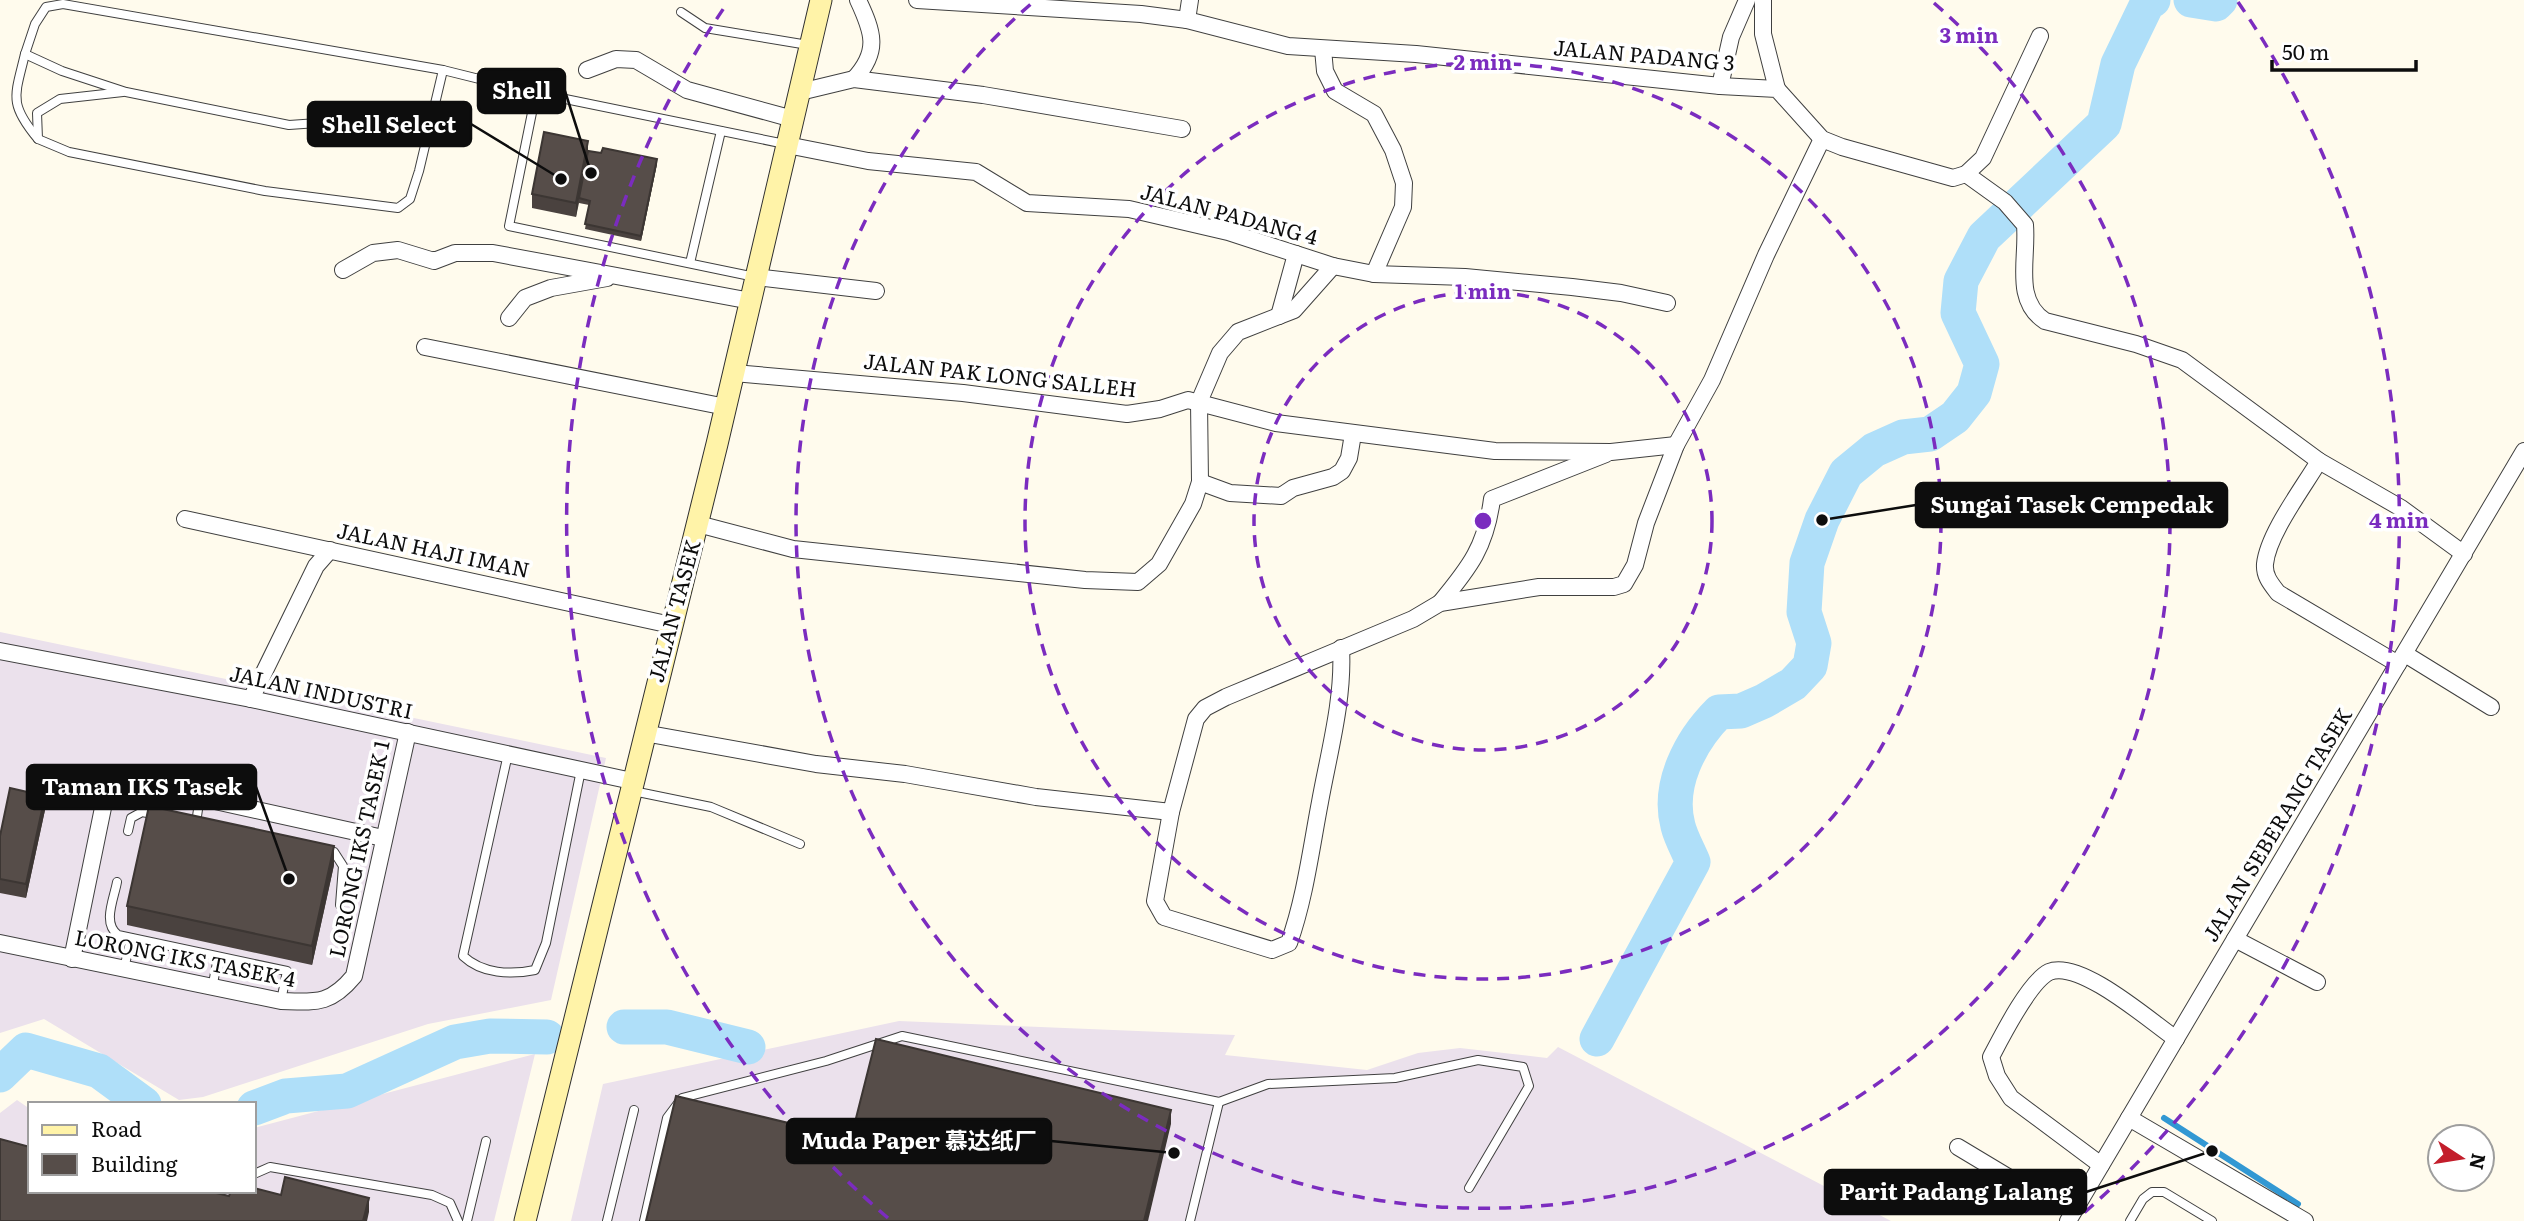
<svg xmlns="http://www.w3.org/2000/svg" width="2524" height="1221" font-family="Literata,'Noto Sans SC',serif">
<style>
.industrial{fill:#ebe1ec}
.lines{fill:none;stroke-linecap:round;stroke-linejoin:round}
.stream{stroke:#3298d3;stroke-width:6}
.river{stroke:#afdff9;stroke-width:35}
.lane-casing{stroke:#404040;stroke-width:10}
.street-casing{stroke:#404040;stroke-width:18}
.secondary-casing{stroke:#2f2f2f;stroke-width:23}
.lane{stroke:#fff;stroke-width:8}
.street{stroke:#fff;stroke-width:16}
.secondary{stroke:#fff3a8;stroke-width:21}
.wall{fill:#4a423f}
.shaded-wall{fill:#3c3633}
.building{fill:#564d49;stroke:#3c3633;stroke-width:2}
.ring{fill:none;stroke:#7b2cbf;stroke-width:3.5;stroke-dasharray:12 9}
.labels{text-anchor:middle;stroke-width:7;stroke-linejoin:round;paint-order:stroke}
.street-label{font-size:21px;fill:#0d0d0d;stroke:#fff}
.centre{fill:#7b2cbf;stroke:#fff;stroke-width:3.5}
.ring-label{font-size:21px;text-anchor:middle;font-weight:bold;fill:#7b2cbf;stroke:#fff;stroke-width:7;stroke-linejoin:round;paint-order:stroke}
.leader{fill:none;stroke:#0d0d0d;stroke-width:2.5}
.callout-dot{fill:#0d0d0d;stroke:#fff;stroke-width:2.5}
.callout{fill:#0d0d0d;stroke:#0d0d0d;stroke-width:2.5}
.callout-label{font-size:23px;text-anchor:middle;font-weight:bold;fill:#fff}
</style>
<rect width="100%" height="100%" fill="#fffbed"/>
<g class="industrial">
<path d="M0 632 606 758 551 1000 428 1024 203 1097 179 1100 44 1019 0 1033Z"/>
<path d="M899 1021 1235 1035 1225 1055 1367 1070 1418 1053 1460 1048 1547 1058 1558 1047 1891 1221H571L603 1084Z"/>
<path d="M535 1054 494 1221H0V1113L17 1100 30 1109V1191H254V1128Z"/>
</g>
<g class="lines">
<path class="stream" d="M2164 1118 2298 1204"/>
<g class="river">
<path d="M2191 0 2216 4 2220 0"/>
<path d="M624 1027H667L748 1047"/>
<path d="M1597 1039 1693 862C1688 850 1681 838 1678 826 1667 785 1690 741 1719 712L1741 711 1764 701 1793 684 1810 666 1814 643 1804 612 1807 563 1822 520 1846 473 1874 450 1903 437 1930 434 1955 417 1974 393 1982 364 1958 313 1961 281 1984 237 2104 124 2118 64 2148 2 2153 0"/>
<path d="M0 1075 26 1050 99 1071 144 1104"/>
<path d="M254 1108 286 1096 347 1091 455 1042 490 1036 547 1037"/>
</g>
<g class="lane-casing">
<g id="lane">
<path d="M681 12 705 28 808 45"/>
<path d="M25 54C15 96 8 103 38 139"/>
<path d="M123 92 60 99 37 113 38 139 69 152 265 191 398 208 410 199 419 171 443 70"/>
<path d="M432 115 289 125 126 92 62 71 25 54 35 24 46 7 63 4 443 70 536 93"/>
<path d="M690 263 721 131"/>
<path d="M755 277 509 226 536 93 785 144"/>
<path d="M508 754 463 956C482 974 511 975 535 970L546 943 581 770"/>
<path d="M633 791 711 807 800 844"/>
<path d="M196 823 200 796"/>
<path d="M128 831 131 818 142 812 158 815"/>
<path d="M325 850 334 852 343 866 340 905"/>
<path d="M117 882C114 899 102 923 118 935L287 971 281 1001"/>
<path d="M124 969 131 938"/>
<path d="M212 989 218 957"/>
<path d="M254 1174 270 1167 432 1195 450 1203 458 1221"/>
<path d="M467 1221 486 1141"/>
<path d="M607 1221 634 1110"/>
<path d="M644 1221 667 1118 682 1098 826 1061 902 1036 1219 1102 1268 1084 1395 1078 1478 1060 1523 1067 1529 1086 1469 1188"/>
<path d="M1190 1221 1219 1102"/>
<path d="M2130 1221 2143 1199 2152 1192H2164L2212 1221"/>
</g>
</g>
<g class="street-casing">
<g id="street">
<path d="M917 0 1141 14 1187 20 1288 46 1416 54 1720 86 1777 89 1822 139 1842 147 1953 178 1966 174 1983 158 2040 36"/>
<path d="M1763 0V34L1777 89"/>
<path d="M1187 20 1190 0"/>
<path d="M1323 49 1325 71 1335 91 1374 114 1393 150 1404 183 1403 207 1374 274"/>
<path d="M587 70 616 59 636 60 687 90 793 119"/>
<path d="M854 79C880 51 873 32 858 0"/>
<path d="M1720 86 1731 37 1747 0"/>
<path d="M800 92 854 79 983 95 1182 129"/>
<path d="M787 145 868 161 976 172 1027 203 1129 209 1228 232 1333 266 1374 274 1465 277 1572 287 1621 293 1667 303"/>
<path d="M1966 174 2005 202 2025 225C2028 259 2013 300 2045 321L2136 344 2182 360 2319 461 2401 508 2464 554"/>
<path d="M343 270 373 253 398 250 434 261 455 253H493L751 301"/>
<path d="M756 277 876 291"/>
<path d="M1279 316 1296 254"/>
<path d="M509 318 525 298 551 288 607 278"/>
<path d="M425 347 726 407"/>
<path d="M734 373 963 393 1127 414 1160 409 1188 400 1276 423 1495 451 1611 452 1676 445"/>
<path d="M2319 461C2303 488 2268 534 2265 564 2264 576 2271 584 2278 593L2398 664"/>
<path d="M1200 482 1230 493 1281 496 1293 488 1333 477 1342 471 1349 458 1353 434"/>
<path d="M185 519 671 625"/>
<path d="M698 524 793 549 1085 580 1138 582 1159 564 1193 504 1200 482 1199 402 1220 353 1238 332 1294 310 1333 266"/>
<path d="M1440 603C1470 567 1486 546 1492 499L1606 454"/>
<path d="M0 651 251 699 632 781"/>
<path d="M2405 654 2491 707"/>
<path d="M251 699 316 566 330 550"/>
<path d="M644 733 816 764 905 774 1036 797 1171 812 1196 719 1205 708 1226 697 1413 619 1440 603 1539 587H1614L1624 584 1635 565 1646 523 1676 445 1712 380 1766 255 1822 139"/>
<path d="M1171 812 1155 901 1164 917 1272 950 1289 943C1305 898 1311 849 1320 802 1329 752 1344 699 1341 648"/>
<path d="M2235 939 2317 982"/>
<path d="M0 943 281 1001C316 1002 330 1005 354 976L408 732"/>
<path d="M72 959 105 798 120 786 143 785 383 838"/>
<path d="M2129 1118 2305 1221"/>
<path d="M1958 1147 2018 1183 2074 1210"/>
<path d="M2101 1165 2011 1098 1997 1076 1991 1057C2002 1036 2029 982 2049 972 2080 959 2150 1021 2176 1039"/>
<path d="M2068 1221 2524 451"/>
</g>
</g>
<g class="secondary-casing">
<path id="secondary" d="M525 1221 717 444 821 0"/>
</g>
<use href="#lane" class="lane"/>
<use href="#street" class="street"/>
<use href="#secondary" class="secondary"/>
</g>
<g class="wall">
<path d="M588 151 657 164 641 241 585 229 589 205 579 203 576 217 532 208V194Z"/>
<path d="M45 810 26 898 0 893V836Z"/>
<path d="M334 865 312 965 127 925V906Z"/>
</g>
<g class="shaded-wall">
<path d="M588 141V155L579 198 576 217V203Z"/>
<path d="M657 159V164L641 241V236Z"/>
<path d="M45 796V810L26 898V884Z"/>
<path d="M334 846V865L312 965V946Z"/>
<path d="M1171 1110V1124L1148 1221H1144Z"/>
<path d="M369 1198V1212L367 1221H363Z"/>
</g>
<g class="building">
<path d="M544 132 588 141 576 203 532 194Z"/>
<path d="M603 148 657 159 641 236 585 224 590 201 579 198 588 151 601 153Z"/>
<path d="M10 788 45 796 26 884 0 879V836Z"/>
<path d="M149 806 334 846 312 946 127 906Z"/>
<path d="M876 1039 1171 1110 1144 1221H646L676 1096 851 1138Z"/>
<path d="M0 1139 30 1147V1191H208L229 1196 231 1191H254V1188L281 1195 285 1177 369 1198 363 1221H0Z"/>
</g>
<g class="ring">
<circle cx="1483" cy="521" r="229"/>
<circle cx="1483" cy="521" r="458"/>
<path d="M1934 3A687 687 0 1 1 1032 3"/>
<path d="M888 1218A916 916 0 0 1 728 2M2238 2A916 916 0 0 1 2078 1218"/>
</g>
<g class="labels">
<g class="street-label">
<text transform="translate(1644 56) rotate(5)" y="7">JALAN PADANG 3</text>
<text transform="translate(1229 215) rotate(15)" y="7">JALAN PADANG 4</text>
<text transform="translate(1000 376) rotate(6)" y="7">JALAN PAK LONG SALLEH</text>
<text transform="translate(433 551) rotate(12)" y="7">JALAN HAJI IMAN</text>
<text transform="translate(675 611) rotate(-75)" y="7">JALAN TASEK</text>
<text transform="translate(321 693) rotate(12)" y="7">JALAN INDUSTRI</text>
<text transform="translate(2278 825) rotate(-59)" y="7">JALAN SEBERANG TASEK</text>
<text transform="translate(360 849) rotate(-78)" y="7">LORONG IKS TASEK 1</text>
<text transform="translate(185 959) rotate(11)" y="7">LORONG IKS TASEK 4</text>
</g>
</g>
<circle cx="1483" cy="521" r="10" class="centre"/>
<g class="ring-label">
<text x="1969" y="43">3 min</text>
<text x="1483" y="70">2 min</text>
<text x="1483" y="299">1 min</text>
<text x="2399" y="528">4 min</text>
</g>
<path class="leader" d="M591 173L565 91M561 179L471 124M1822 520L1916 505M289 879L256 787M1174 1153L1051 1141M2212 1151L2086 1192"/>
<g class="callout-dot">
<circle cx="591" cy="173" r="7"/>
<circle cx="561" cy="179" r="7"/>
<circle cx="1822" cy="520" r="7"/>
<circle cx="289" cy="879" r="7"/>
<circle cx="1174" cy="1153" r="7"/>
<circle cx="2212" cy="1151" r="7"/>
</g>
<g class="callout">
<rect x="478" y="69" width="87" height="44" rx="7"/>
<rect x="308" y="102" width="163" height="44" rx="7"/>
<rect x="1916" y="483" width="311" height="44" rx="7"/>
<rect x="27" y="765" width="229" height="44" rx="7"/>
<rect x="787" y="1119" width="264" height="44" rx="7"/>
<rect x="1825" y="1170" width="261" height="44" rx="7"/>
</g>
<g class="callout-label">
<text x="522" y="99">Shell</text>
<text x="389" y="133">Shell Select</text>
<text x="2072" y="513">Sungai Tasek Cempedak</text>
<text x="142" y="795">Taman IKS Tasek</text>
<text x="919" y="1149">Muda Paper 慕达纸厂</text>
<text x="1956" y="1200">Parit Padang Lalang</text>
</g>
<rect x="28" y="1102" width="228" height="91" fill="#ffffff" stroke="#9e9e9e" stroke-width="2"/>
<rect x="42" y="1125" width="35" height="10" fill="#fff3a8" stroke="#9e9e9e" stroke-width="2"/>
<text x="91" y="1137" font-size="21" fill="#0d0d0d">Road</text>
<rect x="42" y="1154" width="35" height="21" fill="#564d49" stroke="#9e9e9e" stroke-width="2"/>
<text x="91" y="1172" font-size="21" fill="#0d0d0d">Building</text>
<g transform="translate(2461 1158) rotate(102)"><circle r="33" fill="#ffffff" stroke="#9e9e9e" stroke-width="2"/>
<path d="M0-5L12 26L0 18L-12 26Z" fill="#c31e2b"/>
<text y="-10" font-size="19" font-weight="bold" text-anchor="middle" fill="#0d0d0d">N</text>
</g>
<path d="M2272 60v10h144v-10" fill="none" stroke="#0d0d0d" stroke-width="3.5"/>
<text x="2282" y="60" font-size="21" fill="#0d0d0d" stroke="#ffffff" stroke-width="5" paint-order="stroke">50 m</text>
</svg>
